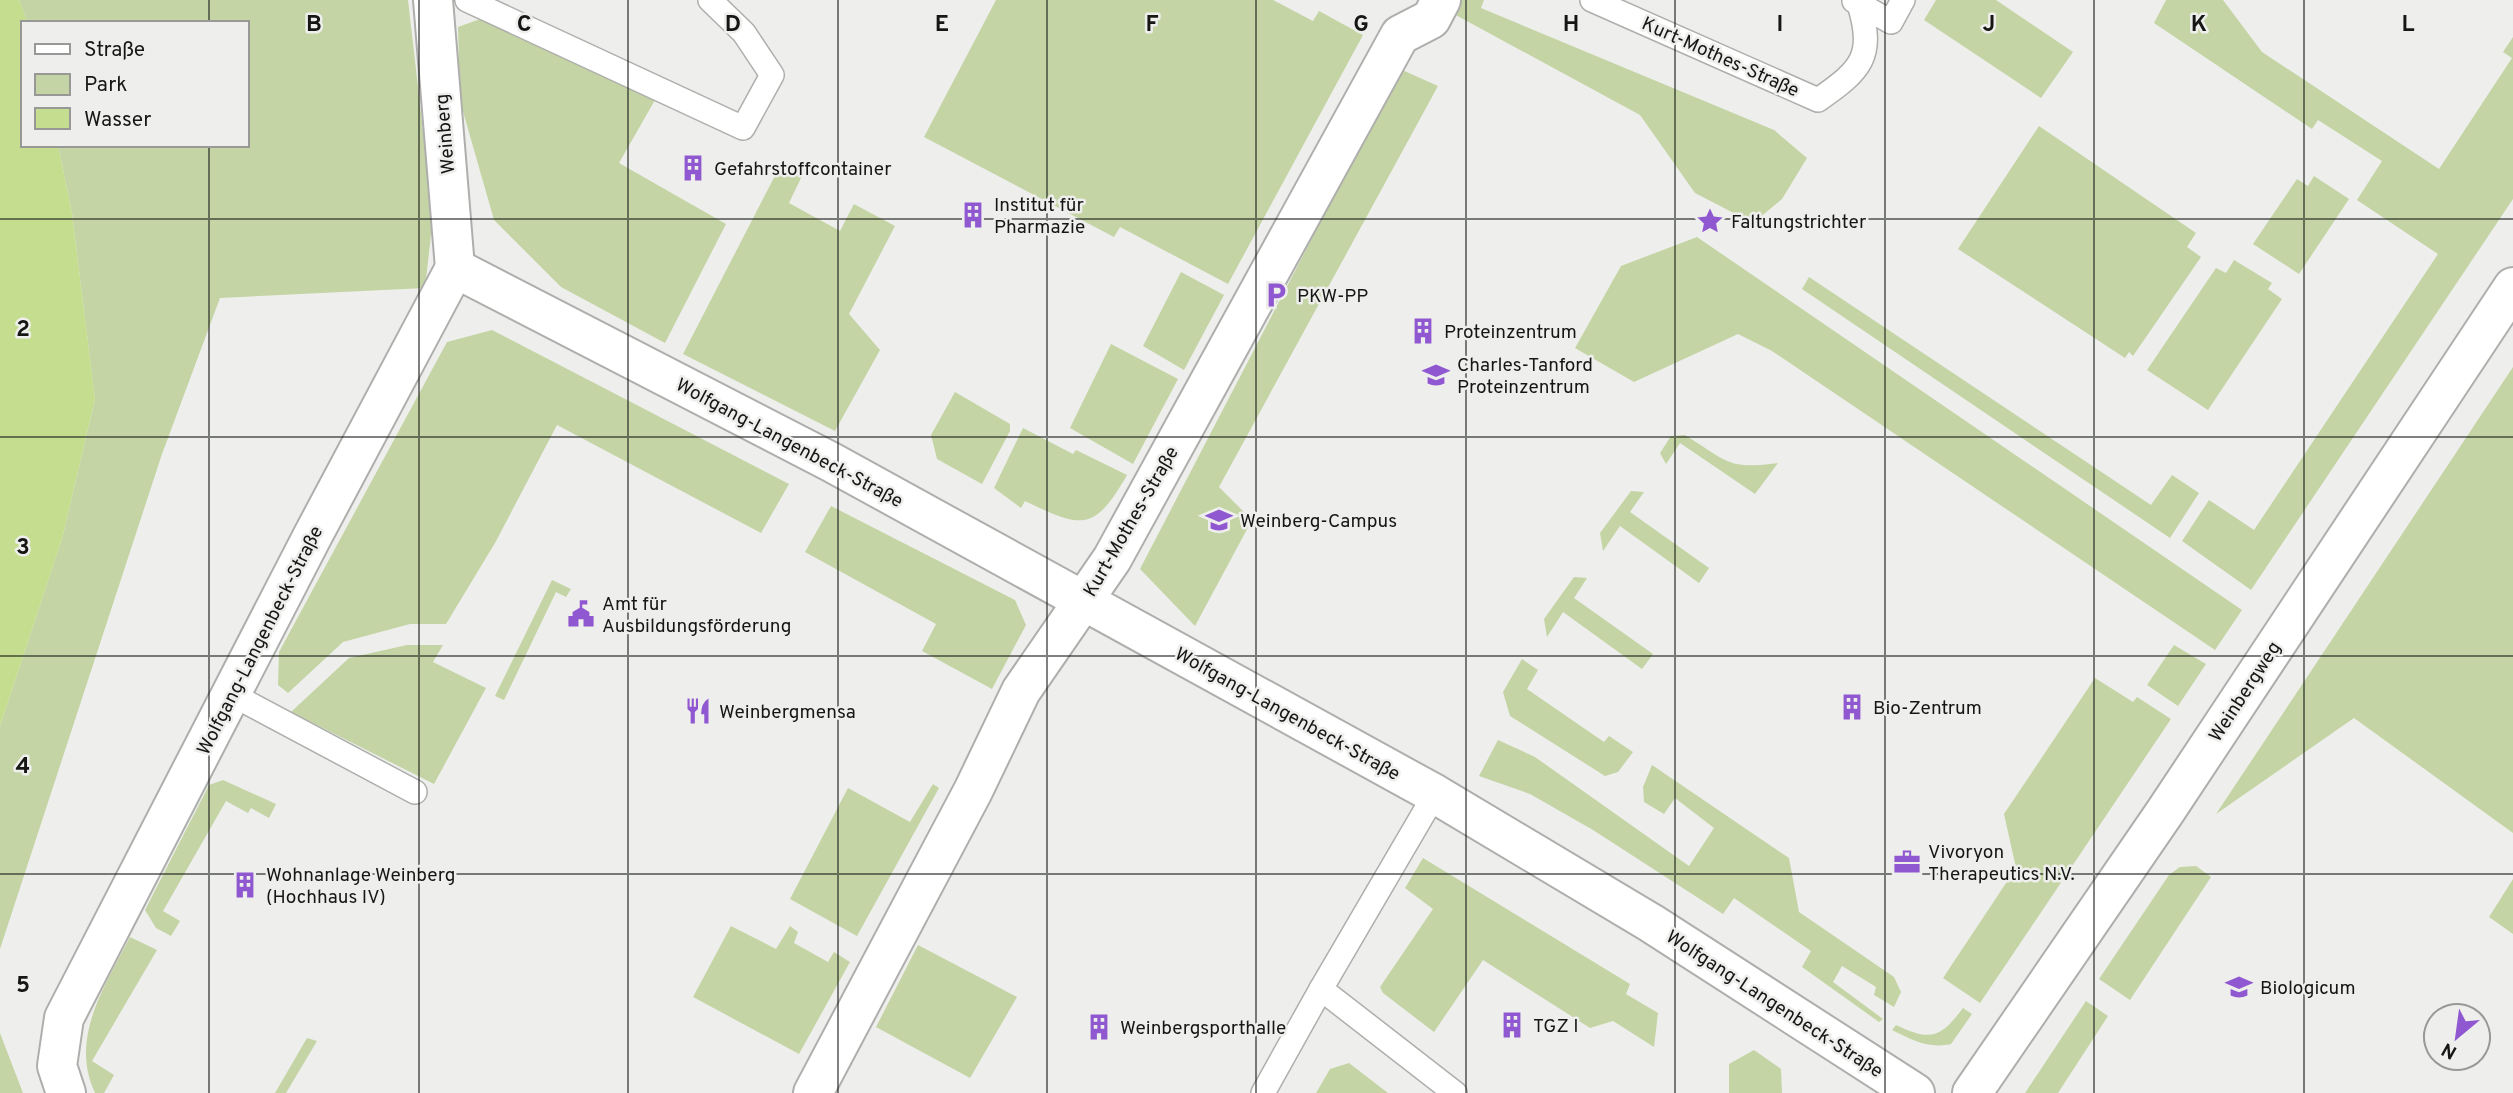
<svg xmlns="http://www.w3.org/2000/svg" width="2513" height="1093" font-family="Overpass,sans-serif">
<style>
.green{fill:#c4d4a4}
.water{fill:#c5dd8f}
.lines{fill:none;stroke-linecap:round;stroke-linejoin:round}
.service-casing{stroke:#aeafac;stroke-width:26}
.minor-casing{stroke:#aeafac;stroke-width:42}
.tertiary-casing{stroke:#aeafac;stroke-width:42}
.service{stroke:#fff;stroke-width:23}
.minor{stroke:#fff;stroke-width:38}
.tertiary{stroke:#fff;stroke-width:38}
.grid{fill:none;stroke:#161715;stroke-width:2;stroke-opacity:0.55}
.labels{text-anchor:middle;stroke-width:5;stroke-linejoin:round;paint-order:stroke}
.street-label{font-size:19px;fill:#161715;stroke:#eeefec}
.poi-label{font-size:19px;fill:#161715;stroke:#eeefec;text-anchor:start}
.grid-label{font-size:23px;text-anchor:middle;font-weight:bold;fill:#161715;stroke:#eeefec;stroke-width:5;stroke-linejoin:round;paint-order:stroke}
</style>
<rect width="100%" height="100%" fill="#eeefec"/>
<g class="green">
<path d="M19 0H408L433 217 425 288 220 298 162 454 0 949V726L62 539 95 399 72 213 58 145H247V23H28Z"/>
<path d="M996 0H1273L1313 21 1319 11 1363 35 1228 284 1120 227 1114 237 924 137Z"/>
<path d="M1457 0H1484L1481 8 1774 130 1807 158 1782 199 1753 223 1695 193 1640 115 1452 13Z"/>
<path d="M1936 0H1996L2073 52 2041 98 1924 20Z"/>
<path d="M2166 0H2223L2262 52 2439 169 2512 58 2503 52 2513 37V199L2251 590 2182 541 2209 500 2254 530 2438 254 2357 200 2382 161 2318 120 2312 129 2154 23Z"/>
<path d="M483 18 655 100 619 163 726 224 665 343 561 287 494 220 460 101 458 27Z"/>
<path d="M1400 69 1438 86 1219 487 1252 520 1195 626 1140 569Z"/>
<path d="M2039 126 2196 233 2187 247 2201 257 2133 356 2129 352 2125 358 1958 249Z"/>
<path d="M781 164 802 176 789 203 840 231 854 204 895 226 849 314 880 350 835 431 683 354Z"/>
<path d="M2314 176 2349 199 2299 274 2253 244 2297 179 2308 186Z"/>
<path d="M1697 237 2242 610 2215 650 1772 351 1738 334 1634 382 1575 348 1621 266Z"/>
<path d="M2234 260 2272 283 2268 289 2282 299 2208 410 2147 370 2216 268 2226 273Z"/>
<path d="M1181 272 1224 295 1184 370 1143 346Z"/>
<path d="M1809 277 2151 505 2172 475 2199 493 2170 538 1802 289Z"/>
<path d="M492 330 789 484 761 533 557 425 495 543 446 624H410L343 642 288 693 278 685 279 652 447 342Z"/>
<path d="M1111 344 1178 379 1133 464 1070 428Z"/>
<path d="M2513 367V833L2354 718 2216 814Z"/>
<path d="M955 392 1010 424V431L982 484 937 459 931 435Z"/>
<path d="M1023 428 1073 454 1076 450 1127 475C1094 533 1081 528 1025 501L1021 508 994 488Z"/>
<path d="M1685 435C1727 461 1727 470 1778 463L1755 494 1680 443 1666 464 1660 453 1671 436Z"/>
<path d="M1631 491 1644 492 1630 512 1709 568 1699 583 1620 526 1603 551 1600 533Z"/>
<path d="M831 506 1015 600 1026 625 992 689 922 651 936 624 805 552Z"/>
<path d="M1574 577 1587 578 1574 598 1653 654 1642 669 1563 612 1547 637 1544 619Z"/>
<path d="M552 580 571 589 566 597 556 592 504 700 495 696Z"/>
<path d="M407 645H443L433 662 486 688 434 784 291 712 349 658Z"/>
<path d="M2174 645 2206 664 2178 706 2147 685Z"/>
<path d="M1522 659 1538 670 1527 689 1604 742 1609 736 1633 752 1618 772 1605 776 1510 716 1503 692Z"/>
<path d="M2095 678 2133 702 2137 697 2171 719 1980 1003 1943 978 2016 868 2004 814Z"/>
<path d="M1498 740 1535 757 1689 866 1714 828 1675 798 1664 814 1644 802 1643 787 1652 765 1789 858 1799 912 1894 977 1901 992 1894 1007 1874 995 1876 987 1842 966 1833 982 1883 1019 1879 1022 1802 967 1811 951 1734 898 1723 914 1593 830 1530 794 1479 776Z"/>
<path d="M223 780 276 804 269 818 251 808 248 813 226 801 163 911 180 921 171 936 156 928 145 910 209 785Z"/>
<path d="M933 784 939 788 857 936 790 899 848 788 910 822Z"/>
<path d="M1423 858 1630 984 1626 994 1658 1013 1654 1047 1613 1021 1590 1028 1483 960 1434 1032 1383 993 1380 987 1433 909 1405 888Z"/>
<path d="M2196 866 2211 877 2130 1000 2099 979 2169 875 2180 867Z"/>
<path d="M2513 879V934L2489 917Z"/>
<path d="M731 926 776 949 790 926 798 932 794 943 828 962 834 952 850 962 799 1054 693 997Z"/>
<path d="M130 937 157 950 92 1061 114 1075 104 1093H95C69 1038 105 986 130 937Z"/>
<path d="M918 945 1017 997 970 1078 876 1027Z"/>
<path d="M2086 1001 2108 1016 2058 1093H2025Z"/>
<path d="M1963 1008 1972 1014 1951 1044C1929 1049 1912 1040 1892 1030L1896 1025C1930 1041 1940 1039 1963 1008Z"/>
<path d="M0 1033 23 1093H0Z"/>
<path d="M307 1038 317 1041 286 1093H275Z"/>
<path d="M1754 1050 1781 1069 1782 1093H1729V1064Z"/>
<path d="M1349 1063 1388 1093H1316L1330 1069Z"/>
</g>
<path class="water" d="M0 0H19L28 23H23V145H58L72 213 95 399 62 539 0 726Z"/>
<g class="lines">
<g class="service-casing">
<g id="service">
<path d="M467 0 743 128 772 75 744 33 710 0"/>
<path d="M1592 0 1818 100C1861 70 1875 57 1859 4"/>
<path d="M1854 1 1891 22 1903 0"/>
<path d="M231 694 415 792"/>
<path d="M1435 794 1321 989 1455 1093"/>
<path d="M1263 1093 1321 989"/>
</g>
</g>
<g class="minor-casing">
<g id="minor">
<path d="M433 0 455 268"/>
<path d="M455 268 831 462 1435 794 1651 923 1915 1093"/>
<path d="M66 1093 57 1066 64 1018 312 537 455 268"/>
<path d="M813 1093 973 791 1021 691 1112 559 1400 35 1431 19 1441 0"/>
</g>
</g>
<g class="tertiary-casing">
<path id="tertiary" d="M1972 1093 2165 812 2513 287"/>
</g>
<use href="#service" class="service"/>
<use href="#minor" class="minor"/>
<use href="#tertiary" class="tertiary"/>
</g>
<path class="grid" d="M209 0V23M419 0V1093M628 0V1093M838 0V1093M1047 0V1093M1256 0V1093M1466 0V1093M1675 0V1093M1885 0V1093M2094 0V1093M2304 0V1093M209 145V1093M0 219H2513M0 437H2513M0 656H2513M0 874H2513"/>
<defs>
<g id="building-bare" transform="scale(2.1)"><path d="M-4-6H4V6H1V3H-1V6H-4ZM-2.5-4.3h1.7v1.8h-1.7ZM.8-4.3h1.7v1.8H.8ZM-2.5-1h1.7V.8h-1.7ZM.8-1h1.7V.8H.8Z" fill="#9058d0" stroke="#eeefec" stroke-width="2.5" paint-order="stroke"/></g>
<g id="sight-bare" transform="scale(2.1)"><path d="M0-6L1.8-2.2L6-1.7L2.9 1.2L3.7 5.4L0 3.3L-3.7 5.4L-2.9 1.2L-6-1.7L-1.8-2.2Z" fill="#9058d0" stroke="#eeefec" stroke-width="2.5" paint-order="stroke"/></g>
<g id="parking-bare" transform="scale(2.1)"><path d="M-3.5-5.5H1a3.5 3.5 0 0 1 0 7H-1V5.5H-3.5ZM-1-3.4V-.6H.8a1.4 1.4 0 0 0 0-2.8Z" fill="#9058d0" stroke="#eeefec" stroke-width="2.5" paint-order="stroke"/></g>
<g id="university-bare" transform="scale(2.1)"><path d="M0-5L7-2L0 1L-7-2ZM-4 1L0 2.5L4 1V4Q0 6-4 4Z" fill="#9058d0" stroke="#eeefec" stroke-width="2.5" paint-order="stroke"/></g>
<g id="civic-bare" transform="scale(2.1)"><path d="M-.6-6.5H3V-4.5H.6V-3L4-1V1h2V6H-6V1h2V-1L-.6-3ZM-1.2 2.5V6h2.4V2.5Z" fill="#9058d0" stroke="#eeefec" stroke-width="2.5" paint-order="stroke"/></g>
<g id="restaurant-bare" transform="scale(2.1)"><path d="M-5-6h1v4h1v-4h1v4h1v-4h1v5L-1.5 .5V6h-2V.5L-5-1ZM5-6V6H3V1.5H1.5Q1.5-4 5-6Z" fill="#9058d0" stroke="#eeefec" stroke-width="2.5" paint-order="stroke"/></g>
<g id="office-bare" transform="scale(2.1)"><path d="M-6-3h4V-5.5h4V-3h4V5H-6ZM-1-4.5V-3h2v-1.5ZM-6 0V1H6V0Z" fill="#9058d0" stroke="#eeefec" stroke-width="2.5" paint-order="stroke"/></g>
</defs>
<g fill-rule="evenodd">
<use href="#building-bare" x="693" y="168"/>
<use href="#building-bare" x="973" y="215"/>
<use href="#sight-bare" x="1710" y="221"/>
<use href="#parking-bare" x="1276" y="295"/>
<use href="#building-bare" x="1423" y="331"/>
<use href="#university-bare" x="1436" y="375"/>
<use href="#university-bare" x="1219" y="520"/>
<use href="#civic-bare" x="581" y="614"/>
<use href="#building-bare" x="1852" y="707"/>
<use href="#restaurant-bare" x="698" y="711"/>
<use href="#office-bare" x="1907" y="862"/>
<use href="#building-bare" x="245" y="885"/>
<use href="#university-bare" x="2239" y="987"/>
<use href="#building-bare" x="1512" y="1025"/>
<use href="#building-bare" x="1099" y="1027"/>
</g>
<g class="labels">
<g class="street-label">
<text transform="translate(1721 56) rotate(24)" y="7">Kurt-Mothes-Straße</text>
<text transform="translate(444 134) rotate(-95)" y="7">Weinberg</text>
<text transform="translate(790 442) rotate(28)" y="7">Wolfgang-Langenbeck-Straße</text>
<text transform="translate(1130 521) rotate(-60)" y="7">Kurt-Mothes-Straße</text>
<text transform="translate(259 640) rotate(-63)" y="7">Wolfgang-Langenbeck-Straße</text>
<text transform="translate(2244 691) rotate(-57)" y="7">Weinbergweg</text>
<text transform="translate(1288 713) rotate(29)" y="7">Wolfgang-Langenbeck-Straße</text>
<text transform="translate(1775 1003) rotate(33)" y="7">Wolfgang-Langenbeck-Straße</text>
</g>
<g class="poi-label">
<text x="714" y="175">Gefahrstoffcontainer</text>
<text x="994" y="211">Institut für<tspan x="994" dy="22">Pharmazie</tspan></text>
<text x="1731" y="228">Faltungstrichter</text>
<text x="1297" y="302">PKW-PP</text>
<text x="1444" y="338">Proteinzentrum</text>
<text x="1457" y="371">Charles-Tanford<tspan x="1457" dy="22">Proteinzentrum</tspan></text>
<text x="1240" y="527">Weinberg-Campus</text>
<text x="602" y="610">Amt für<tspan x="602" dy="22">Ausbildungsförderung</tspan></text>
<text x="1873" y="714">Bio-Zentrum</text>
<text x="719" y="718">Weinbergmensa</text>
<text x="1928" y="858">Vivoryon<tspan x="1928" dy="22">Therapeutics N.V.</tspan></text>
<text x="266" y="881">Wohnanlage Weinberg<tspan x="266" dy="22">(Hochhaus IV)</tspan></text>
<text x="2260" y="994">Biologicum</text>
<text x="1533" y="1032">TGZ I</text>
<text x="1120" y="1034">Weinbergsporthalle</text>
</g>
</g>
<g class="grid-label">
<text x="314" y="31">B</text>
<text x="524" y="31">C</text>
<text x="733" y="31">D</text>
<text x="942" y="31">E</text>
<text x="1152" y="31">F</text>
<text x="1361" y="31">G</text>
<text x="1571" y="31">H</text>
<text x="1780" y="31">I</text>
<text x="1989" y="31">J</text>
<text x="2199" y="31">K</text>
<text x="2408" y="31">L</text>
<text x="23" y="336">2</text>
<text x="23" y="554">3</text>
<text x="23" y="773">4</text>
<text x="23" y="992">5</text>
</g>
<rect x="21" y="21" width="228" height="126" fill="#eeefec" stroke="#989996" stroke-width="2"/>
<rect x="35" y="44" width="35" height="10" fill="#ffffff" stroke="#989996" stroke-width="2"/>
<text x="84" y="56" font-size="21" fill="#161715">Straße</text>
<rect x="35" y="74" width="35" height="21" fill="#c4d4a4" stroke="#989996" stroke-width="2"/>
<text x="84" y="91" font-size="21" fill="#161715">Park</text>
<rect x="35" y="108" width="35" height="21" fill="#c5dd8f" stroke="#989996" stroke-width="2"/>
<text x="84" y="126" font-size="21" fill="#161715">Wasser</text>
<g transform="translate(2457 1037) rotate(209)"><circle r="33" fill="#eeefec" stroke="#989996" stroke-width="2"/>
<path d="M0-5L12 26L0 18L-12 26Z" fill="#9058d0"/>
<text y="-10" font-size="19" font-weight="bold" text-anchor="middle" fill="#161715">N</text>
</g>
</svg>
